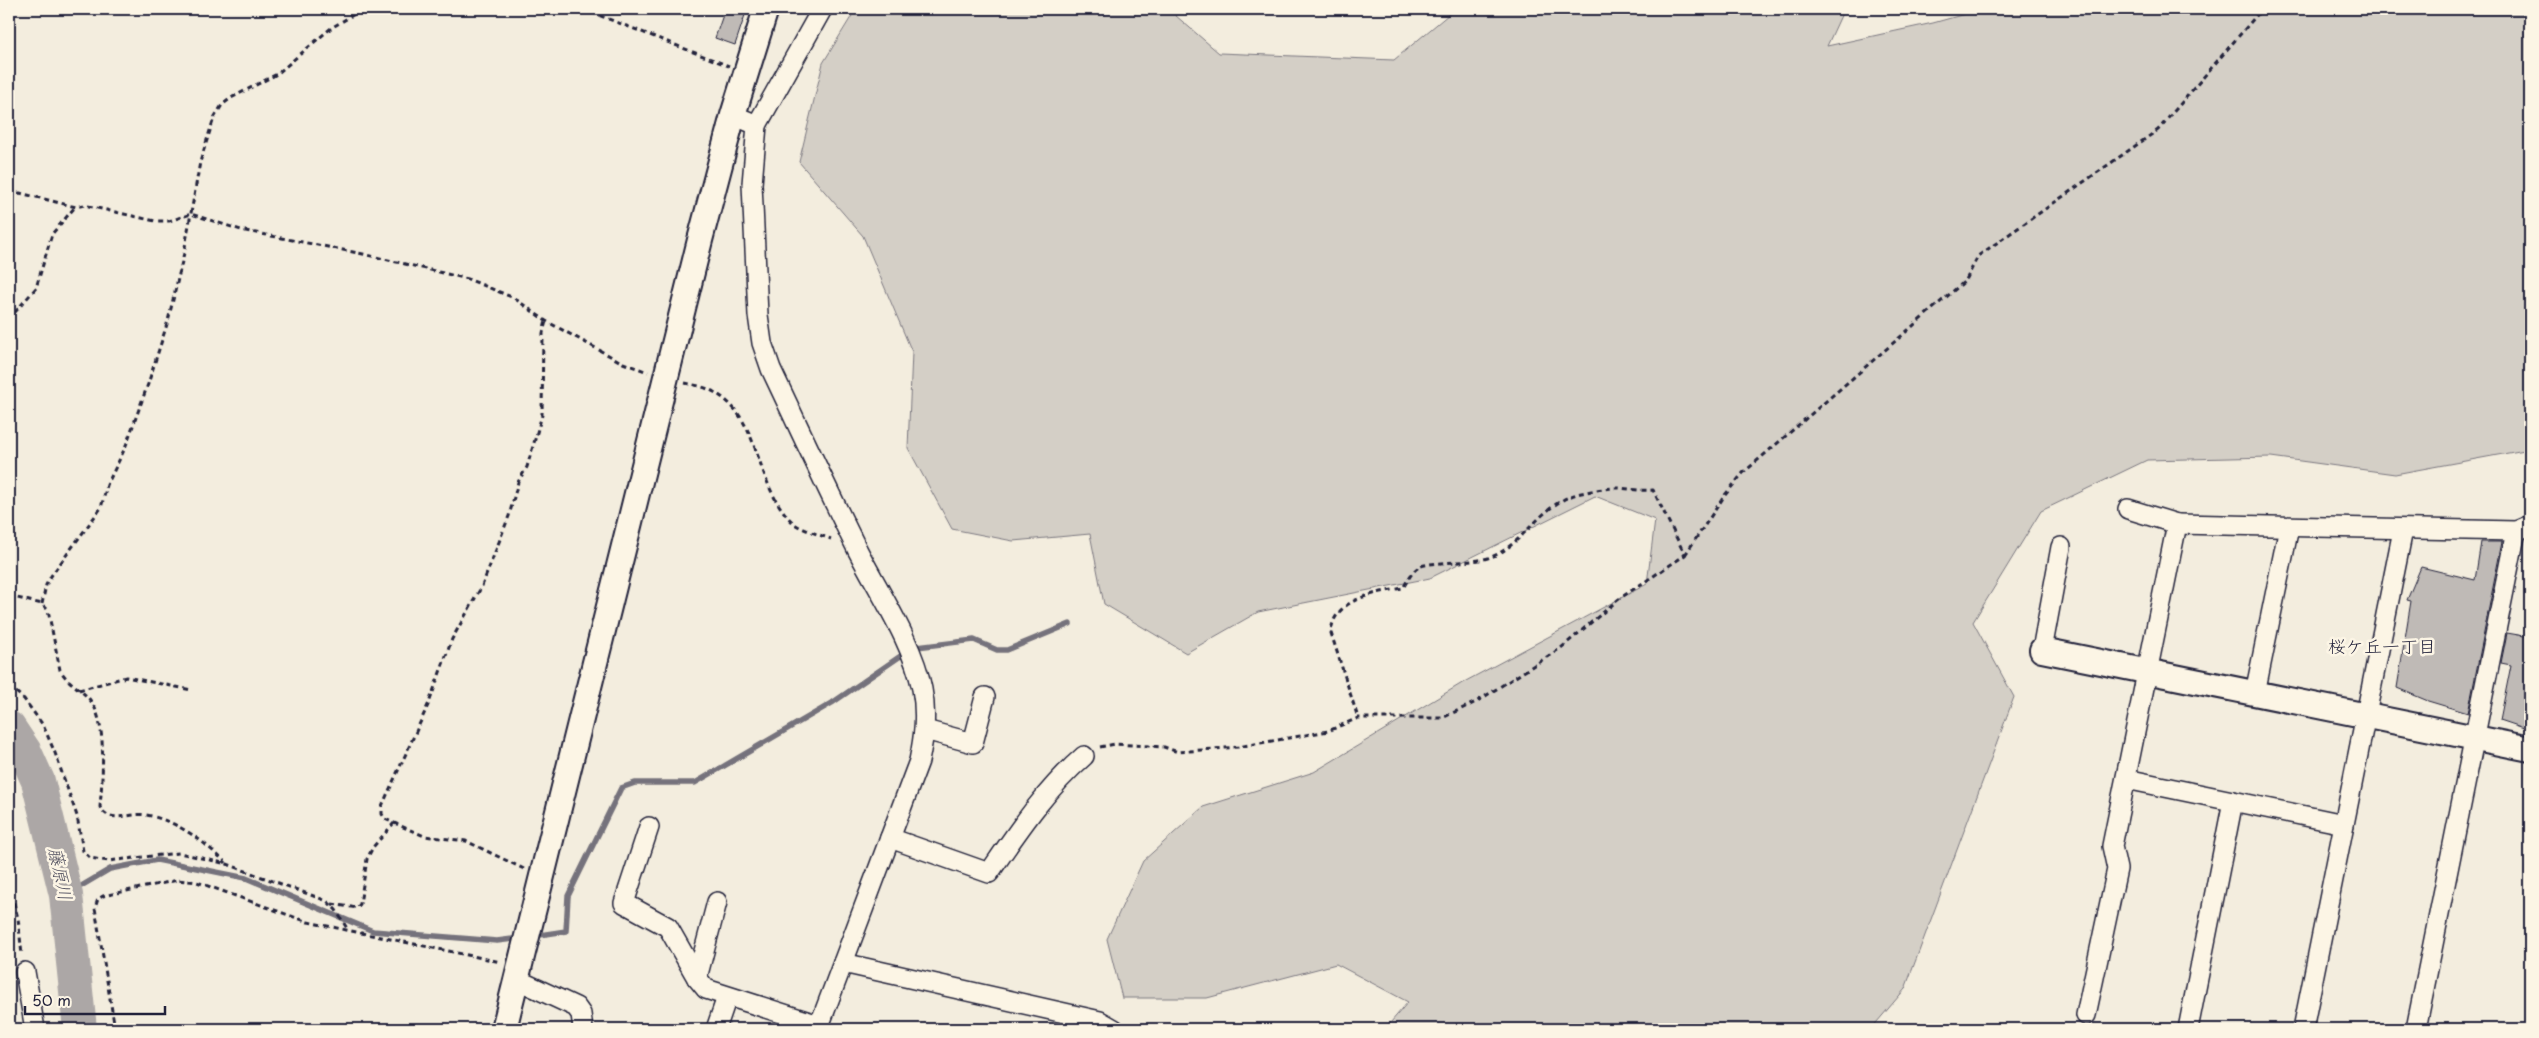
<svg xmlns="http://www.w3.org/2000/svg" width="2539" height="1038" font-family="'Playpen Sans','Klee One',sans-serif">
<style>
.green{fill:#d4cfc6;stroke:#7b7880}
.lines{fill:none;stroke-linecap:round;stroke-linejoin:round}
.stream{stroke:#75727b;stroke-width:5.5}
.river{stroke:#aca7a6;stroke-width:34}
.building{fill:#bfbab6;stroke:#22223b}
.minor-casing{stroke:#22223b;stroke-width:22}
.tertiary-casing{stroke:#22223b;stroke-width:28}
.path{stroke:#22223b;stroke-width:3;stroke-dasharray:5 4;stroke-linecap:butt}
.minor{stroke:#fcf5e5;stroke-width:19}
.tertiary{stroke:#fcf5e5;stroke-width:24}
.labels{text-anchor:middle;stroke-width:5;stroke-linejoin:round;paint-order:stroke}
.neighbourhood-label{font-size:18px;fill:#22223b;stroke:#fcf5e5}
.water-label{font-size:18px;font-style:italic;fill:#525160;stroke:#fcf5e5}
</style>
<rect width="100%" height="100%" fill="#f3edde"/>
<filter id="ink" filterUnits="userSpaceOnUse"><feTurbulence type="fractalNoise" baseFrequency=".02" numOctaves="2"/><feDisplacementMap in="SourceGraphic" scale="10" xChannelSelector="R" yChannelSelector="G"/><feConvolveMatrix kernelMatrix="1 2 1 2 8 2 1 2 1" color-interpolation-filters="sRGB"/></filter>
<g filter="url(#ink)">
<path class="green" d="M856 9H1168L1219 53 1394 60 1455 9H1844L1827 46 1933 23 1983 9H2530V449L2395 474 2271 457 2147 460 2041 511 1973 622 2014 697 1905 989 1871 1029H1385L1408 1002 1336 964 1207 998H1122L1107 939 1143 861 1203 807 1314 772 1464 682 1647 584 1655 520 1595 496 1430 578 1258 612 1186 653 1104 604 1090 534 1013 541 952 529 908 448 912 352 863 236 799 162 823 63Z"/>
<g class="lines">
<g class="stream">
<path d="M66 895 110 869 157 860 246 878 373 931 497 941 521 938"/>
<path d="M533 936 566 931 568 896 621 788 635 783H695L832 703 902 655 917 647 974 640 997 650H1007L1070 624"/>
</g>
<path class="river" d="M9 728 25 752 38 781 66 895 80 1029"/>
</g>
<g class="building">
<path d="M725 9H747L735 45 715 38Z"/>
<path d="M2481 542H2502L2468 713 2428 701 2397 688 2411 601 2407 600 2421 567 2475 580Z"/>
<path d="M2507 633 2530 637V730L2500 720 2511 665 2501 663Z"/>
</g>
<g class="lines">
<g class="minor-casing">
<g id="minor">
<path d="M733 115 757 125 752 184 758 315 762 343 771 369C800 430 828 491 858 551 880 594 913 643 922 689 927 714 924 737 919 761L818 1029"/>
<path d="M757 125 822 9"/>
<path d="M2128 509 2177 524"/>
<path d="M2042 650 2061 547"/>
<path d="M2255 693 2289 527"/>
<path d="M925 730 973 743 985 697"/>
<path d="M2126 779 2344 824"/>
<path d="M649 827 624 903 668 927 697 978 706 989 819 1025"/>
<path d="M890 838 989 873C1018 831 1045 790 1084 756"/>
<path d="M843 963 1100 1021 1114 1029"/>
<path d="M25 972 35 1029"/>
<path d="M697 978 717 902"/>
<path d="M518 980 576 1007 581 1014 583 1029"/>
<path d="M2086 1015 2117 869 2112 846 2177 524 2516 531 2530 525"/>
<path d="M716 1029 727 997"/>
<path d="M2188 1029 2233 801"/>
<path d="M2303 1029 2403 530"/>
<path d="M2416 1029 2516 531"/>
</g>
</g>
<g class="tertiary-casing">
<g id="tertiary">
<path d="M2042 650 2530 749"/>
<path d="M504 1029 700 240 733 115 766 9"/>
</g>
</g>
<g class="path">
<path d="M583 9 729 66"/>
<path d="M9 194 20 193 76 207 84 205 155 221H169L191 214 241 230 363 254 468 279 514 298 546 321 623 363 648 372"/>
<path d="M9 319 36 288 52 234 75 207"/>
<path d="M685 383C694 385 706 387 714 392 755 415 755 465 777 502 782 510 788 519 796 525 806 531 820 535 831 539"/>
<path d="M1685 555 1725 495 1743 473 1966 280 1978 256 2158 130 2262 9"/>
<path d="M9 596 42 604 48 610 60 670C68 683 81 689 90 700 108 722 102 780 100 807 109 825 130 812 146 815 176 820 205 842 226 863"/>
<path d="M42 604 46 585 51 576 101 508 107 485 125 448 148 384 168 321 184 253 200 162 214 118 222 105 231 98 277 74 331 28 363 9"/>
<path d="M9 686 24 699 43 725 55 753 77 816 83 851 90 858 108 861 179 853 193 856 227 864 327 901 336 910 348 930"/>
<path d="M79 690 126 677 192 690"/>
<path d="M1100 747 1115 744 1164 747 1178 752 1238 747 1328 731 1358 718H1442L1476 702 1561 648 1619 599 1685 555 1653 490C1641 491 1631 489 1619 488 1606 488 1590 491 1577 494 1540 505 1523 545 1491 557 1473 564 1429 561 1419 567 1412 571 1408 580 1403 588 1376 593 1333 598 1331 633L1358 718"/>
<path d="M524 869 466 841 424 836 385 819 382 814V806L429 703 452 639 482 586 509 516 518 482 527 467 542 415 543 333 546 321"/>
<path d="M9 885 18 918 22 955"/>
<path d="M332 904 357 908 360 904 367 859 373 847 394 823"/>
<path d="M115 1029 95 908 98 899 103 896 178 880 197 882 308 922 501 962"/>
</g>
<use href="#minor" class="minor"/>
<use href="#tertiary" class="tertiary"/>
</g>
</g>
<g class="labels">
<g class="neighbourhood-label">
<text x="2382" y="653">桜ケ丘一丁目</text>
</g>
<g class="water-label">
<text transform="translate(60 874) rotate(78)" y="6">藤原川</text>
</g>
</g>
<rect width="2539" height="1038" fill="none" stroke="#fcf5e5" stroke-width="30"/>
<rect x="15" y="15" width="2509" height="1008" fill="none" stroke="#22223b" stroke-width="2" filter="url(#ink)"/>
<path d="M25 1006v8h140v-8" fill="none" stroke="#22223b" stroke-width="2.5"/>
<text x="32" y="1006" font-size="15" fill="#22223b" stroke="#fcf5e5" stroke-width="4" paint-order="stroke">50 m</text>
</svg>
